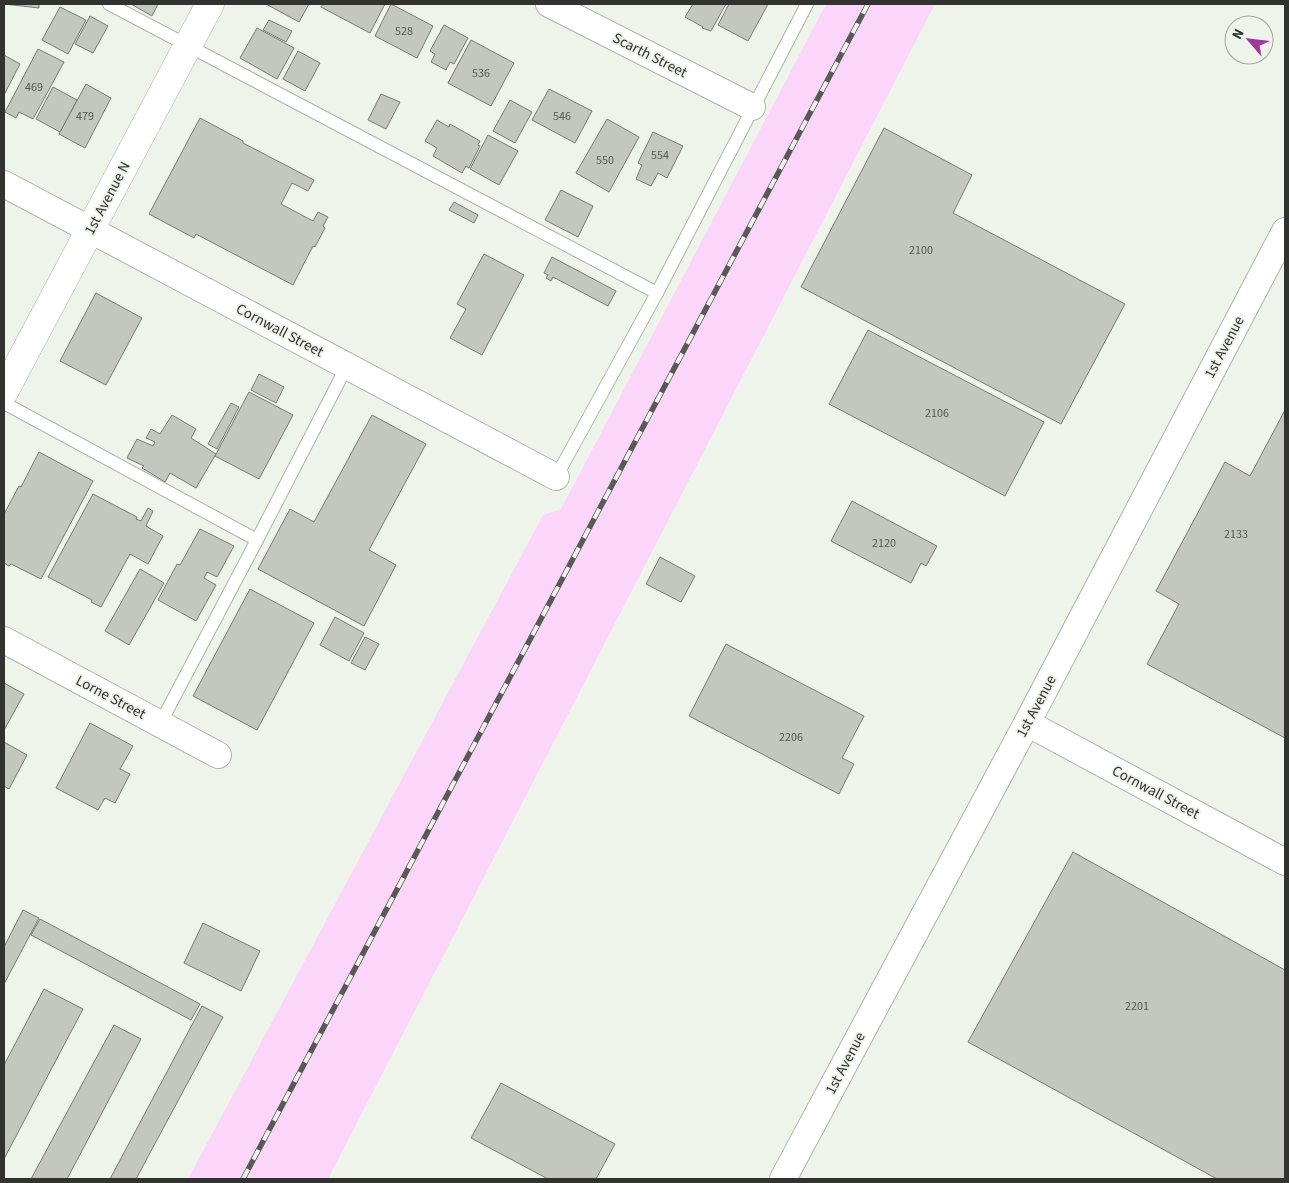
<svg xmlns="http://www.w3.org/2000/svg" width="1289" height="1183" font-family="'Source Sans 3',sans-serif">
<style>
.green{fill:#fcd6fa}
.building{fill:#c3c7be;stroke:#777b73}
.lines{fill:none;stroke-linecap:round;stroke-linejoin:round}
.service-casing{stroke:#afb3ab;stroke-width:14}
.minor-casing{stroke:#afb3ab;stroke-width:28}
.tertiary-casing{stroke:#afb3ab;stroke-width:29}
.service{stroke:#fff;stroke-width:12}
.minor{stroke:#fff;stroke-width:26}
.tertiary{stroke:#fff;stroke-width:28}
.rail-casing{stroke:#585a56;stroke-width:5.5}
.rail{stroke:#eff4eb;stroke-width:4;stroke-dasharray:11;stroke-linecap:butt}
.labels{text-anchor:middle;stroke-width:4;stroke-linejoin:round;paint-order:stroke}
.number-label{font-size:12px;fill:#565854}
.street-label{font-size:15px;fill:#323330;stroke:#eff4eb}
</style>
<rect width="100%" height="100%" fill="#eff4eb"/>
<path class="green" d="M826 4H935L328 1179H188L543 515 561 509Z"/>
<g class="building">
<path d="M4 4H39V8Z"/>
<path d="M131 4H158L152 16Z"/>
<path d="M266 4H309L299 22Z"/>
<path d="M323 4H385L370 33 321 7Z"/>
<path d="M391 4 433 26 417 58 375 36Z"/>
<path d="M693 4H726L711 31 702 28 703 27 685 17Z"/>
<path d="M729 4H768L748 41 718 25Z"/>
<path d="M60 7 86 20 68 54 42 40Z"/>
<path d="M90 16 108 26 93 53 75 44Z"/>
<path d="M269 20 292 31 286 42 263 30Z"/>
<path d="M444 25 468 38 454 64 450 62 446 70 431 62 435 54 430 51Z"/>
<path d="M257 28 294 48 277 79 240 58Z"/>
<path d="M471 40 514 63 491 106 448 83Z"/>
<path d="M38 49 64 62 33 119 19 112 16 118 5 112Z"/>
<path d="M298 51 320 63 305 91 283 79Z"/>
<path d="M4 55 20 64 4 95Z"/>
<path d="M86 84 111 98 85 148 59 134Z"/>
<path d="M53 87 77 100 60 132 36 119Z"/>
<path d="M549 89 592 111 575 143 532 120Z"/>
<path d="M381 94 400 102 386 129 368 120Z"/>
<path d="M510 100 532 112 515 143 493 131Z"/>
<path d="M200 118 243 141V143L314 180 308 191 292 183 281 204 313 221 318 212 328 217 323 226 325 228 315 247 313 246 293 285 196 234 194 238 149 214Z"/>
<path d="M607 119 639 137 609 192 576 173Z"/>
<path d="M437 120 449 127 450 124 480 141 478 145 480 146 469 168 466 166 462 173 433 156 437 148 425 141Z"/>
<path d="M884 128 972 175 953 213 1125 304 1061 424 801 287Z"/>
<path d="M653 132 683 146 667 178 658 173 651 186 636 179 642 165 638 163Z"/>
<path d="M488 135 518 151 499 185 470 169Z"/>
<path d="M561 190 593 206 578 237 545 220Z"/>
<path d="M454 202 478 215 474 223 449 210Z"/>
<path d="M484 254 524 275 482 355 450 338 466 309 457 304Z"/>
<path d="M552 257 616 291 608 306 553 277 551 281 546 278 548 275 544 273Z"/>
<path d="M96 293 142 318 106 385 60 361Z"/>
<path d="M868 330 1044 422 1005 496 829 404Z"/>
<path d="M259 374 284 387 276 403 251 390Z"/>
<path d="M249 392 293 415 259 479 215 456Z"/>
<path d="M231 403 239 407 217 449 208 444Z"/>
<path d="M1285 410V738L1147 664 1179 604 1156 591 1225 462 1250 476Z"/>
<path d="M172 415 196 429 191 438 216 454 196 488 170 473 165 482 142 468 144 466 127 458 137 439 153 446 155 442 146 438 151 429 160 434Z"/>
<path d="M372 415 426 444 369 550 396 565 364 626 258 569 290 509 314 522Z"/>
<path d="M39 452 93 481 41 579 11 564 9 566 4 563V514L19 486 21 487Z"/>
<path d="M93 494 137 517 136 519 141 521 148 508 153 511 146 526 163 536 148 564 130 554 101 607 91 602 92 600 48 577Z"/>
<path d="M852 501 937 546 926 566 921 563 911 583 831 541Z"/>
<path d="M200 529 234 546 217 577 207 572 204 578 216 585 196 621 158 600 177 564 180 565Z"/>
<path d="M660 557 695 576 681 602 646 584Z"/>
<path d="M140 569 164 583 129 645 105 631Z"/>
<path d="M250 589 314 623 257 730 193 696Z"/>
<path d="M335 617 364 633 349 661 320 645Z"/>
<path d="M365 637 379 644 365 670 351 663Z"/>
<path d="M726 644 864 716 842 758 854 764 839 794 689 716Z"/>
<path d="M4 683 24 694 4 730Z"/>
<path d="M90 723 133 746 120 769 130 774 115 803 105 798 98 810 56 788Z"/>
<path d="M4 742 27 755 9 789 4 786Z"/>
<path d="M1073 852 1285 970V1179H1217L968 1042Z"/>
<path d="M23 910 39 918 4 984V947Z"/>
<path d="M40 919 200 1004 191 1020 31 935Z"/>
<path d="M203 923 260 951 241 991 184 963Z"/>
<path d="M44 989 83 1009 4 1159V1065Z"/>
<path d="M202 1006 223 1017 136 1179H110Z"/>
<path d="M114 1025 141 1039 67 1179H31Z"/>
<path d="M501 1083 615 1144 596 1179H548L471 1138Z"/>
</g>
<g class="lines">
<g class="service-casing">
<g id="service">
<path d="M109 4 657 293"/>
<path d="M4 403 257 540 160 724"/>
<path d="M556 477 657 293 807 4"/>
<path d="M257 540 347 366"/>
</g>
</g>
<g class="minor-casing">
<g id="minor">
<path d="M549 4 752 107"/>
<path d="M4 184 556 477"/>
<path d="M4 640 218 755"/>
<path d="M1027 723 1285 862"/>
<path d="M783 1179 1027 723 1285 231"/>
</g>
</g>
<g class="tertiary-casing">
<path id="tertiary" d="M4 392 210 4"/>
</g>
<use href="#service" class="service"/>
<use href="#minor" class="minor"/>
<use href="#tertiary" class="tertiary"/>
<g class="rail-casing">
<path id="rail" d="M243 1179 868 4"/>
</g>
<use href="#rail" class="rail"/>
</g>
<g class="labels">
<g class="number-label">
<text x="404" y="35">528</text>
<text x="481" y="77">536</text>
<text x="34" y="91">469</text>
<text x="85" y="120">479</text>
<text x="562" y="120">546</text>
<text x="660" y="159">554</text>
<text x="605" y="164">550</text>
<text x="921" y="254">2100</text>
<text x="937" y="417">2106</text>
<text x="1236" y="538">2133</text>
<text x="884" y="547">2120</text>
<text x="791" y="741">2206</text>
<text x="1137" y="1010">2201</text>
</g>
<g class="street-label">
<text transform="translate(650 55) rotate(27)" y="5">Scarth Street</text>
<text transform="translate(107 198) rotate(-62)" y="5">1st Avenue N</text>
<text transform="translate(280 330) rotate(28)" y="5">Cornwall Street</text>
<text transform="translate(1224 347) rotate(-62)" y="5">1st Avenue</text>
<text transform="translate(111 697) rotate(28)" y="5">Lorne Street</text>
<text transform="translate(1036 706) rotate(-62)" y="5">1st Avenue</text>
<text transform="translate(1156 792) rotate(28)" y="5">Cornwall Street</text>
<text transform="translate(845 1063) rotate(-62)" y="5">1st Avenue</text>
</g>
</g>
<rect width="1289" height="1183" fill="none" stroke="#323330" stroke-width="10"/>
<g transform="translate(1249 40) rotate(298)"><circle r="24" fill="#eff4eb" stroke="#a3a7a0"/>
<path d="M0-4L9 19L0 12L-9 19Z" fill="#9e399e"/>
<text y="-8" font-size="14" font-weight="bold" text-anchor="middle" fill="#323330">N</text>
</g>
</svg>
